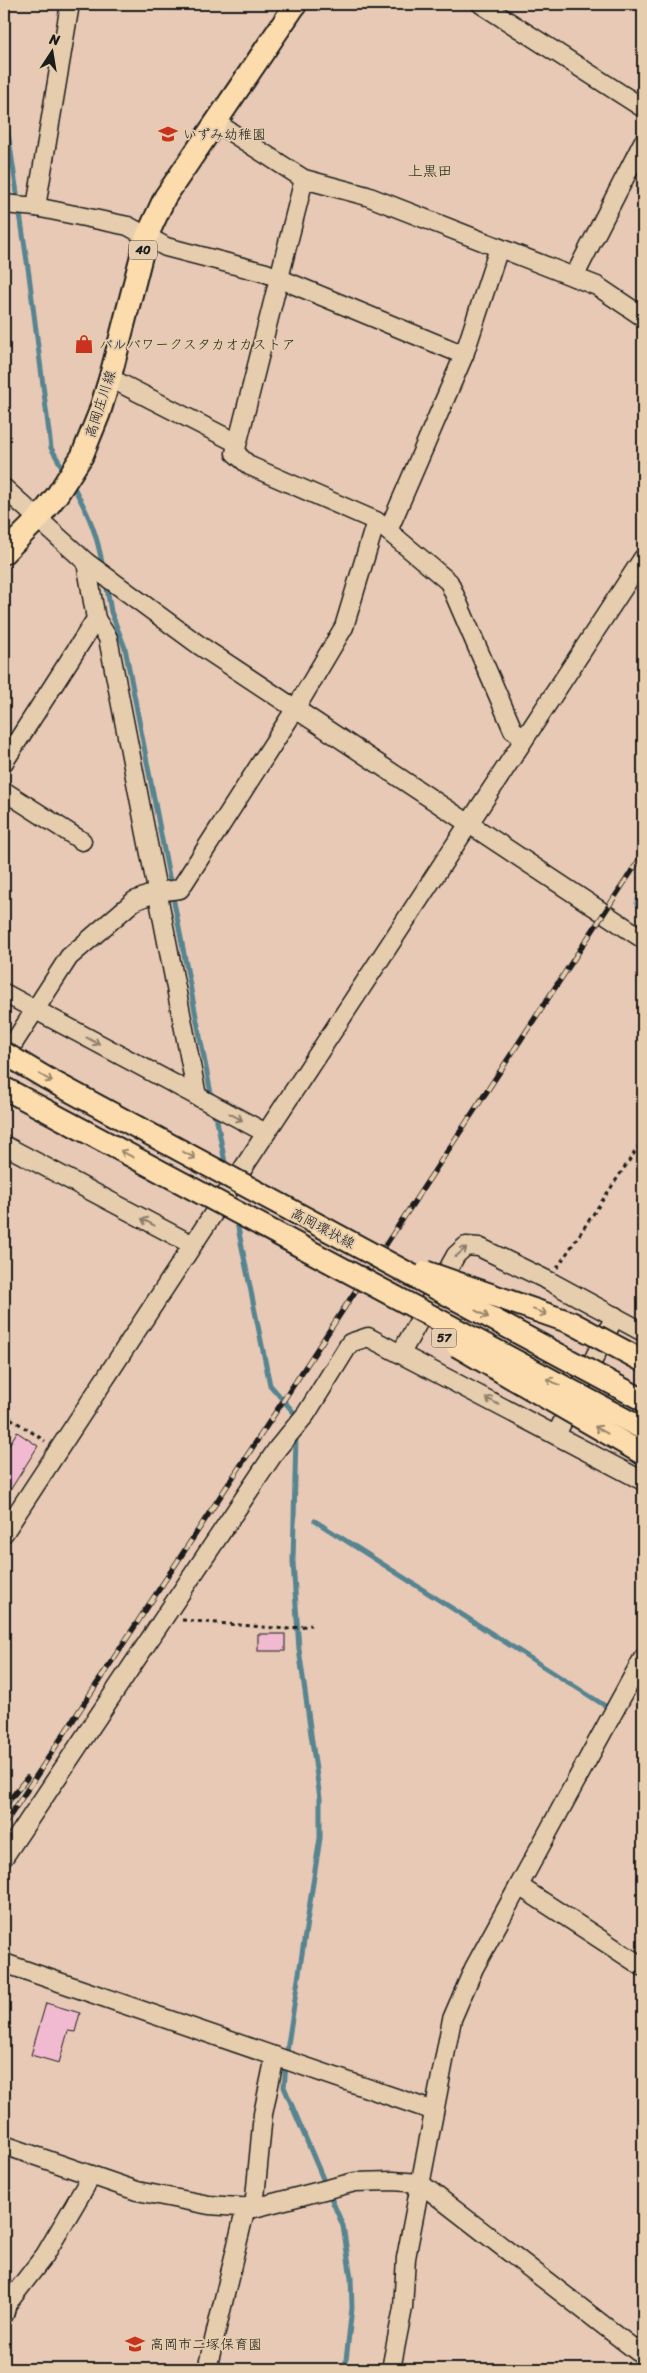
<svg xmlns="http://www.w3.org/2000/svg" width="647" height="2373" font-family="Sriracha,'Klee One',sans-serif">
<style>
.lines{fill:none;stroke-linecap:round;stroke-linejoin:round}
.stream{stroke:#578490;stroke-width:5}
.building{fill:#f1bad1;stroke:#1c1c1c}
.minor-casing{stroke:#1c1c1c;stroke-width:21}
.major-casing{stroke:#1c1c1c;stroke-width:25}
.path{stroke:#1c1c1c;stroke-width:3;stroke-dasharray:4 4;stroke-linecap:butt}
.minor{stroke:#e5cdae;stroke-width:18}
.major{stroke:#fcdcac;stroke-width:21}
.rail-casing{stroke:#1c1c1c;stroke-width:5.5}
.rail{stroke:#e5cdae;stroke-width:4;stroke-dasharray:11;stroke-linecap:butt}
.major-bridge-casing{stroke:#1c1c1c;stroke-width:25;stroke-linecap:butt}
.major-bridge{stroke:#fcdcac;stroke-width:21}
.oneway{stroke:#8b7d6c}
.oneway2{stroke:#97866b}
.labels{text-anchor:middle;stroke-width:4;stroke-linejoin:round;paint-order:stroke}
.shield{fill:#e5cdae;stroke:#585148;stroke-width:1}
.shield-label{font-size:12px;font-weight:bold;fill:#1c1c1c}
.poi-label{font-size:14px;fill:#1c1c1c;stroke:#e5cdae;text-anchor:start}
.street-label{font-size:14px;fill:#1c1c1c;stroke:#e5cdae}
.neighbourhood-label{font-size:15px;fill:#1c1c1c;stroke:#e5cdae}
</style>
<rect width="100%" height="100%" fill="#e7c9b5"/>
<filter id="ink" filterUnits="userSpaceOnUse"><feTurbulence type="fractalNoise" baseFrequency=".02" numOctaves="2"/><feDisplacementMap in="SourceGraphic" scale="10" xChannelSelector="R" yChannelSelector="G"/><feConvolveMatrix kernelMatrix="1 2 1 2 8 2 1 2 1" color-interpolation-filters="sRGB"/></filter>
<g filter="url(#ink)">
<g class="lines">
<g class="stream">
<path d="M4 105 29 275 51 448 65 472"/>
<path d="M72 484C89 515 97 533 103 568"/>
<path d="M106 582 111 612 125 648 212 1099"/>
<path d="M643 890 637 903 643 908"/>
<path d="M215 1110 226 1168"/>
<path d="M236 1218 270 1385 296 1415V1419"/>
<path d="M296 1435 293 1562 299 1649 320 1798V1838L288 2044 284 2087 343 2226 351 2278 352 2308 345 2369"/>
<path d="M315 1521 607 1707"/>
</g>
</g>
<g class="building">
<path d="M17 1432 38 1446 4 1500V1453Z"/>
<rect x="258" y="1634" width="27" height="17"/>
<path d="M46 2003 80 2013 75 2032 68 2031 59 2063 31 2055Z"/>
</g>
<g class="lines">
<g class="minor-casing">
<g id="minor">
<path d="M481 4 643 108"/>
<path d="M215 122 304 179 367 196 597 286 643 317"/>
<path d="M304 179 235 453 250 466 376 521 449 582 513 730 524 737"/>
<path d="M4 204 36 207 128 226 166 247 266 273 464 355 499 248"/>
<path d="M36 207 70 4"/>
<path d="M574 277 643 142"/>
<path d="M110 378 237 443"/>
<path d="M4 488 86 562 199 645 643 939"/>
<path d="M388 531 464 355"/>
<path d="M96 619 108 638 197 1096"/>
<path d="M4 762 96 619 86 562"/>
<path d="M4 791 82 841"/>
<path d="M4 993 266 1133"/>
<path d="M4 1058 69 957 134 901 157 892 180 889 296 708 344 627 376 521"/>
<path d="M4 1145 191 1244"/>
<path d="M401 1353 456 1255 466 1246 479 1247 549 1281 643 1332"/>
<path d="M556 1435 615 1316"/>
<path d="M4 1533 643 558"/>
<path d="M4 1857 277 1449 306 1414 350 1343 368 1337 643 1481"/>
<path d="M519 1886 643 1967"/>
<path d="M4 1963 434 2111"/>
<path d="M4 2145 137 2191 209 2205 254 2208 355 2182 393 2181 420 2183 638 2352 643 2353"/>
<path d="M254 2208 263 2114 275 2056"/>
<path d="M4 2315 7 2304 45 2255 92 2175"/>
<path d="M207 2369 246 2207"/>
<path d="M391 2369 403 2308 406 2258 452 2019 474 1968 643 1658"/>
</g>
</g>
<g class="major-casing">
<path id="major" d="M4 553 38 519 57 495 82 456 99 414 110 378 146 238 165 197 296 4"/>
</g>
<g class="path">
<path d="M557 1268 643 1140"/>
<path d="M4 1414 45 1441"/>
<path d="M182 1620 286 1629 311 1625"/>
</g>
<use href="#minor" class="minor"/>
<use href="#major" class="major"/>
<g class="rail-casing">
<g id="rail">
<path d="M4 1807 27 1778"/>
<path d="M4 1825 643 854"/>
</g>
</g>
<use href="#rail" class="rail"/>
<g class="major-bridge-casing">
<g id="major-bridge">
<path d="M4 1053 46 1078 643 1400"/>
<path d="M4 1088 643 1429"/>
<path d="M426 1272 572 1323 643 1361"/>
<path d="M457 1346 643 1454"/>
</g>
</g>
<use href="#major-bridge" class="major-bridge"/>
</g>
<defs><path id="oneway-shaft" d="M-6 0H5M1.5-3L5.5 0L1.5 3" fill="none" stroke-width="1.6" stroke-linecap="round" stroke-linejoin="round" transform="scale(1.25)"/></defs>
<g class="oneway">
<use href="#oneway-shaft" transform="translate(93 1041) rotate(28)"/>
<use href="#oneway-shaft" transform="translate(236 1117) rotate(28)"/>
<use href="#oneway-shaft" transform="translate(148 1222) rotate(-152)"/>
<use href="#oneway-shaft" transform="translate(461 1252) rotate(-41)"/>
<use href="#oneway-shaft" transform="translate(492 1401) rotate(-152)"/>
</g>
<g class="oneway2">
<use href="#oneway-shaft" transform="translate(46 1078) rotate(30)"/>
<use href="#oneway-shaft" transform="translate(127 1154) rotate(-152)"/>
<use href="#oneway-shaft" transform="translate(189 1155) rotate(28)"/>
<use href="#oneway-shaft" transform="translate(540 1312) rotate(20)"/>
<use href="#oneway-shaft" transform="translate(482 1314) rotate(28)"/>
<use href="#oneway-shaft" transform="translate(553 1382) rotate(-153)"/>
<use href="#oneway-shaft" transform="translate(601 1430) rotate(-151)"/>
</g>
</g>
<defs>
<g id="school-bare" transform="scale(1.5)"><path d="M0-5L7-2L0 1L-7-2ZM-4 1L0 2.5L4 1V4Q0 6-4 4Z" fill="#c8321e" stroke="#e5cdae" stroke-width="2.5" paint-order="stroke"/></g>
<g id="shop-bare" transform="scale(1.5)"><path d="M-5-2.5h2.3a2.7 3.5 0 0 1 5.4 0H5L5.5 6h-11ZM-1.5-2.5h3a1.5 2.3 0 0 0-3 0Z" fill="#c8321e" stroke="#e5cdae" stroke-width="2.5" paint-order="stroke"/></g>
</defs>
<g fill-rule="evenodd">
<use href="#school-bare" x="168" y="134"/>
<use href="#shop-bare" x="84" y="344"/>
<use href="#school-bare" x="135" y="2344"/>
</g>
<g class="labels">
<g class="shield">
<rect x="129" y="240.5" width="28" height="19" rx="4"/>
<rect x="431.5" y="1328.5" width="25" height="19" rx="4"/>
</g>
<g class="shield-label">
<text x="143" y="254">40</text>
<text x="444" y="1342">57</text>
</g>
<g class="poi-label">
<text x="183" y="139">いずみ幼稚園</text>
<text x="99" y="349">バルバワークスタカオカストア</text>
<text x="150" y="2349">高岡市二塚保育園</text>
</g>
<g class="street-label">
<text transform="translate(100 404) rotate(-72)" y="5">高岡庄川線</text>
<text transform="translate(323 1228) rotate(28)" y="5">高岡環状線</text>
</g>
<g class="neighbourhood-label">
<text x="430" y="176">上黒田</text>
</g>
</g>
<rect width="647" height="2373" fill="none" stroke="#e5cdae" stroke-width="20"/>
<rect x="10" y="10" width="627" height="2353" fill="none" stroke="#1c1c1c" stroke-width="2" filter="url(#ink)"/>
<g transform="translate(52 52) rotate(12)" stroke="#e5cdae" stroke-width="4" paint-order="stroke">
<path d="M0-4L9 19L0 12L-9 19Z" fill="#1c1c1c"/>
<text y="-8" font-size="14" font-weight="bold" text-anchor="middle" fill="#1c1c1c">N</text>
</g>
</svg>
